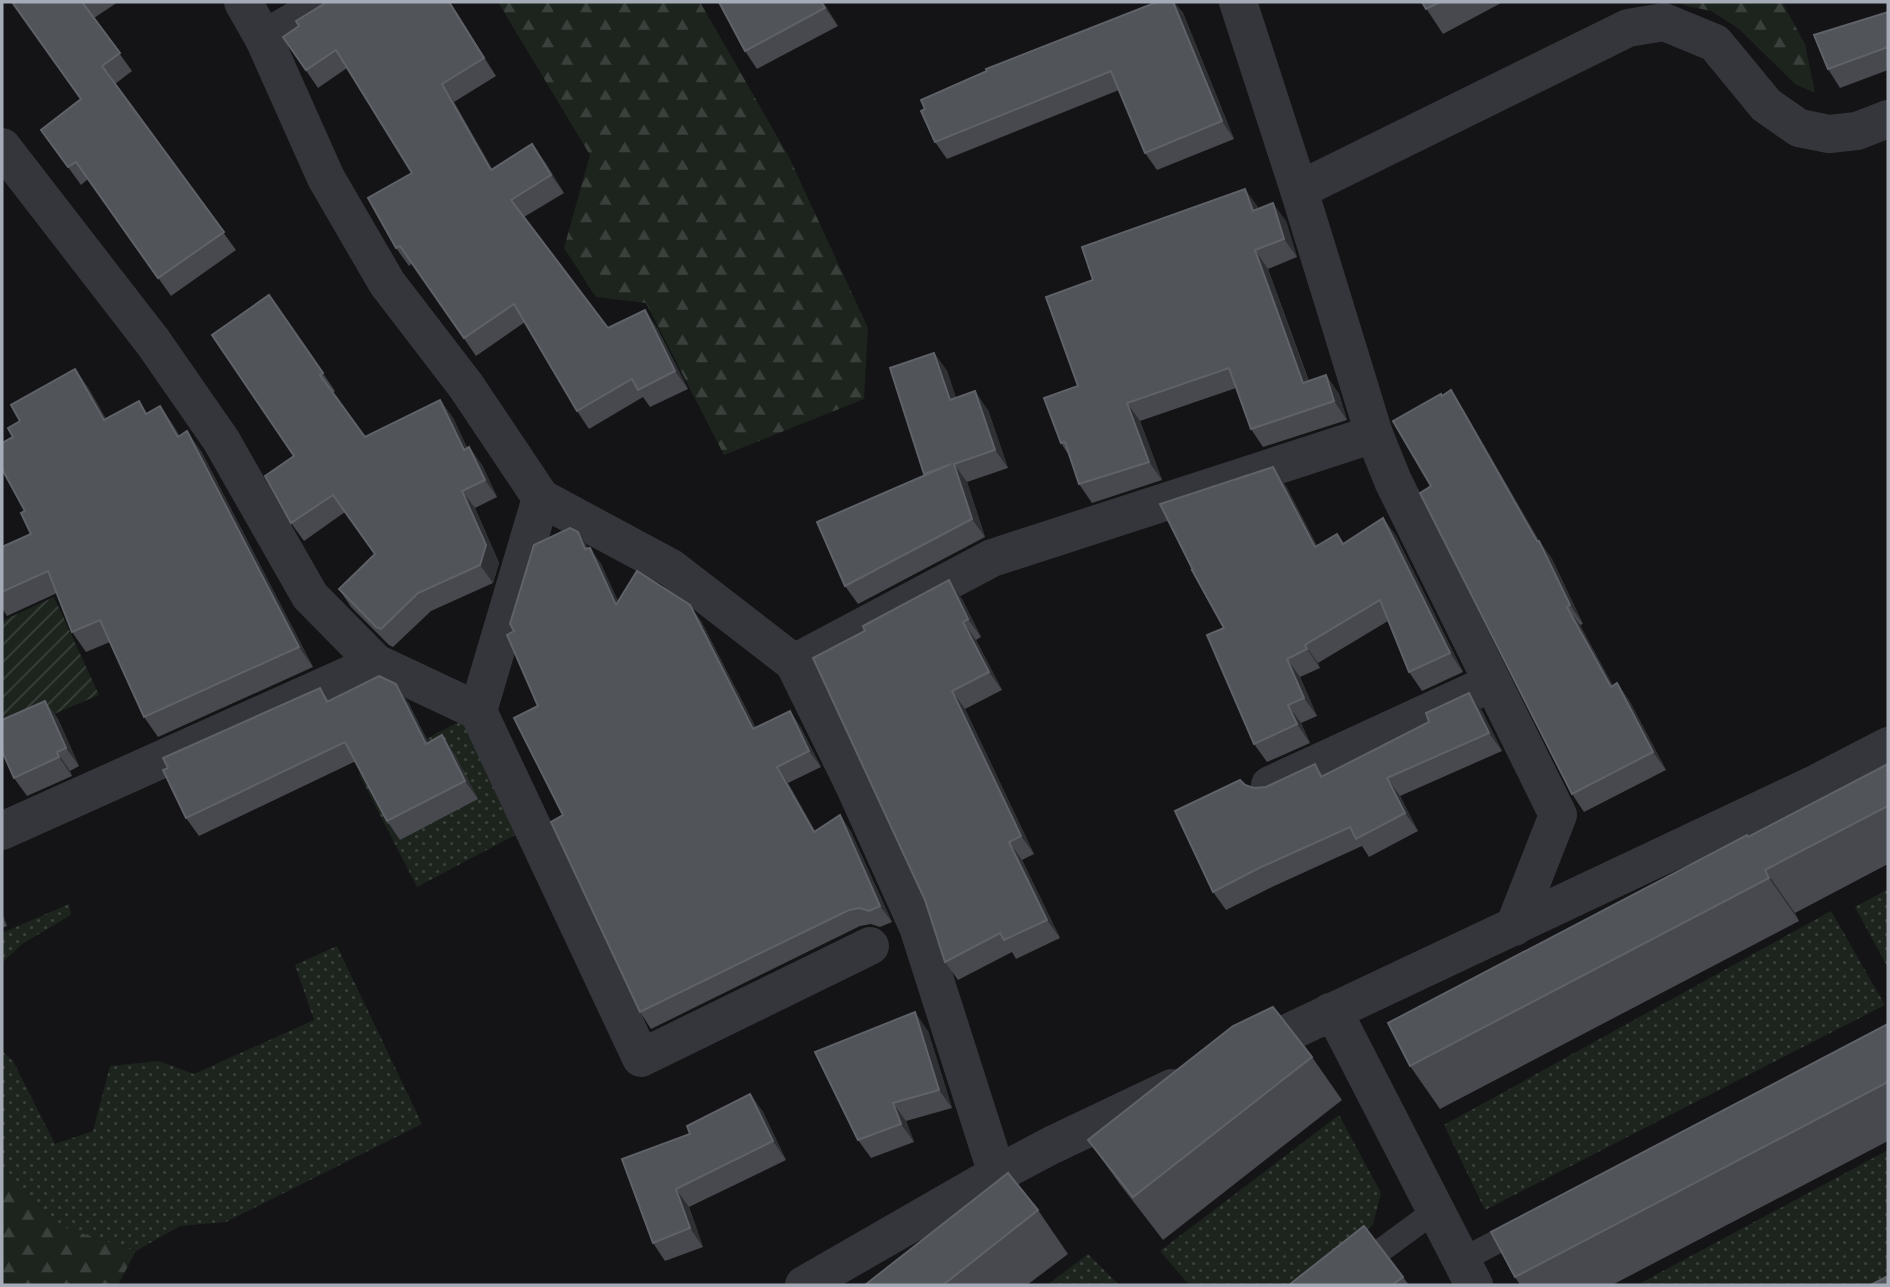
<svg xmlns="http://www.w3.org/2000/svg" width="1890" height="1287" font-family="Roboto,sans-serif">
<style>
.grass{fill:url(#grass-dots)}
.forest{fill:url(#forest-firs)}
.garden{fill:url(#garden-furrows)}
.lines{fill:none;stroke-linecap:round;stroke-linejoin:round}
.service{stroke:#35363b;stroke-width:24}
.minor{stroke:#35363b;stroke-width:38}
.wall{fill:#47494e}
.shaded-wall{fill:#2e3033}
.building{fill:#515459;stroke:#5f6268;stroke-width:2}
</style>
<defs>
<pattern id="grass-dots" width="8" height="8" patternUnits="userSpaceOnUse" patternTransform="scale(1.75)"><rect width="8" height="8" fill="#1c241d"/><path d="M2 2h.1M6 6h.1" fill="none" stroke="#3a413c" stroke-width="1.8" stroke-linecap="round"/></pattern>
<pattern id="forest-firs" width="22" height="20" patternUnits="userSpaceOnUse" patternTransform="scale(1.75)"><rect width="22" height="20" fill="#1c241d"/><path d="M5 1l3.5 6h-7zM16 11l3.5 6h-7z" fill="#3a413c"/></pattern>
<pattern id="garden-furrows" width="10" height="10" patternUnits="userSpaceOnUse" patternTransform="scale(1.75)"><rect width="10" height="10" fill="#1c241d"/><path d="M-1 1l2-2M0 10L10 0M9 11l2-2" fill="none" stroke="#3a413c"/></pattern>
</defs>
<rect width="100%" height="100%" fill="#141416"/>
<g class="grass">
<path d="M470 716 521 832 417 887 359 774Z"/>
<path d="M1888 889V968L1855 907Z"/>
<path d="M69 904 71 915 22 944 2 963V933Z"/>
<path d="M1831 911 1885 1005 1485 1210 1444 1125Z"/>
<path d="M337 946 422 1124 226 1222 180 1226 136 1251 56 1225 2 1165V1051L13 1061 55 1144 93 1131 110 1066 159 1061 194 1074 314 1020 295 965Z"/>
<path d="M1339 1115 1381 1193 1373 1225 1287 1285H1189L1160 1251Z"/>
<path d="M1888 1150V1264L1885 1278 1871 1285H1637Z"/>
<path d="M1088 1254 1119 1285H1047Z"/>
</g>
<g class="forest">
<path d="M498 2H700L789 157 868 328 864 399 724 455 646 303 596 297 564 248 590 155Z"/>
<path d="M1682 2H1782L1805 44 1815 93 1795 84 1739 29 1711 11 1683 5Z"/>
<path d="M2 1165 56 1225 136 1251 118 1285H2Z"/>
</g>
<path class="garden" d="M54 597 99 695 2 736V621Z"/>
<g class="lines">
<g class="service">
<path d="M1462 1260 1527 1226"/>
<path d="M1334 1285 1436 1210"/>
</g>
<g class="minor">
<path d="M243 2 264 39 326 178 387 283 466 386 541 498 671 568 794 663 853 783 918 927 997 1174"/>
<path d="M1238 2 1299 190 1374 434 1393 481 1558 815 1514 927"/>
<path d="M264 39 327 2"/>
<path d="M2 147 153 342 221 440 310 596 376 663 478 711"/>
<path d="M1299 190 1628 28 1664 22 1715 43 1766 105 1799 128 1829 134 1857 131 1888 119"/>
<path d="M541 498 478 711 641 1058 870 946"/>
<path d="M794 663 992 558 1374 434"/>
<path d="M1270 785 1474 691"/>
<path d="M2 831 376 663"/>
<path d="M1330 1012 1342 1028 1474 1285"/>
<path d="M1245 1053 1813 785 1888 746"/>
<path d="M804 1285 997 1174 1052 1145 1172 1088"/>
</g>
</g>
<g class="wall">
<path d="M12 2H118L94 18 132 71 115 84 236 250 171 296 88 179 81 185 41 130 81 99Z"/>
<path d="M327 2H450L496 76 454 102 492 169 545 162 564 193 524 217 608 328H657L688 389 650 407 643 397 589 429 577 411 525 322 476 356 412 263 409 266 396 248 412 173 347 68 318 88 283 37 299 26Z"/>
<path d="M718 2H823L838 26 757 69 745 51Z"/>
<path d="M1157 2H1174L1183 13 1234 139 1157 170 1145 153 1119 90 947 159 935 142Z"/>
<path d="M1422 2H1503L1443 34Z"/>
<path d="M1888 12V70L1840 88 1828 69Z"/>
<path d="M1258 207V209L1286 221 1297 257 1268 269 1309 381 1326 375 1339 394 1347 420 1263 447 1251 429 1236 388 1140 421 1162 480 1092 503 1079 484 1068 454 1061 443 1078 386 1093 280Z"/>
<path d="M269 295 335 391 333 393 365 437 440 400 453 418 467 448 469 447 482 465 497 497 475 508 499 563 493 583 431 611 393 647 389 645 351 607 339 589 375 554 345 512 304 541 291 523 294 456Z"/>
<path d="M934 353 947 371 956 398 988 410 1008 468 967 482 985 537 858 604 845 586 925 476 924 474Z"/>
<path d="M75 369 89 389 106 419 147 413 160 406 180 436 201 451 313 667 158 737 144 717 110 642 86 652 72 632 57 593 7 616 2 608V547L31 534 25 511 13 437 20 421Z"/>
<path d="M1442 396 1463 409 1539 541 1552 559 1583 624 1580 625 1613 686 1617 683 1630 702 1666 770 1584 812 1572 794 1431 486Z"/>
<path d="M1286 486 1317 546 1344 544 1383 518 1396 536 1463 672 1422 691 1409 672 1388 621 1318 663 1320 668 1300 677 1317 716 1301 723 1310 743 1267 762 1254 744Z"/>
<path d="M589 548 601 564 618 602 701 621 756 728 790 711 801 728 821 767 788 783 815 831 840 815 851 832 892 922 880 927 871 924 860 926 651 1029 640 1012 563 815 538 706Z"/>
<path d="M962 599 981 637 976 640 1002 690 965 709 1034 854 1022 860 1060 938 1016 959 1012 952 958 980 945 962 925 900Z"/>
<path d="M320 688 329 701 408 702 428 742 454 753 478 799 400 840 387 821 356 761 199 836 186 818Z"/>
<path d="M45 701 58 719 79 766 70 771 72 776 27 796 14 778Z"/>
<path d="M1482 711 1502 751 1400 796 1418 831 1369 857 1362 846 1272 887 1226 910 1213 892 1245 785 1254 788 1266 787 1315 764 1323 776Z"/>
<path d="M1888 764V864L1795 913 1799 921 1440 1109 1410 1066 1749 837Z"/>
<path d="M2 912 7 926 2 928Z"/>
<path d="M1888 1024V1141L1612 1285H1520L1515 1277Z"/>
<path d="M928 1031 952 1108 906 1121 914 1142 871 1158 858 1140Z"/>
<path d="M1312 1057 1342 1100 1163 1240 1119 1183 1088 1140Z"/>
<path d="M750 1094 763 1112 786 1160 689 1207 703 1247 665 1261 653 1243 690 1134Z"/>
<path d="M1038 1210 1068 1254 1027 1285H865Z"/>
<path d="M1403 1277 1409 1285H1289Z"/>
</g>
<g class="shaded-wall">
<path d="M449 2H450L496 76 484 58Z"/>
<path d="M821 2H823L838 26 825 8Z"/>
<path d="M1173 2H1174L1183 13 1234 139 1222 121Z"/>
<path d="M442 84 454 102 503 188 491 170Z"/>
<path d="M532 144 545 162 564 193 551 175Z"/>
<path d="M1245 189 1258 207 1266 229 1253 211Z"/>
<path d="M1273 203 1286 221 1297 257 1284 239Z"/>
<path d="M1255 250 1268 269 1316 402 1303 383Z"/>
<path d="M645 310 657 328 688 389 675 371Z"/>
<path d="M934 353 947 371 963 418 950 400Z"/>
<path d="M75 369 89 389 118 440 104 420Z"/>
<path d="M1326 375 1339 394 1347 420 1334 401Z"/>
<path d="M1451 390 1463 409 1540 542 1539 541 1552 559 1583 624 1570 605 1537 541Z"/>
<path d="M975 391 988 410 1008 468 995 450Z"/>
<path d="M440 400 453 418 477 468 464 450Z"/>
<path d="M1127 403 1140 421 1162 480 1149 462Z"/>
<path d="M160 406 174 426 192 457 178 437Z"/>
<path d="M187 431 201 451 313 667 299 647Z"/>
<path d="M469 447 482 465 497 497 485 480Z"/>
<path d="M954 464 967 482 985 537 972 519Z"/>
<path d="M1273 467 1286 486 1327 565 1315 547Z"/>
<path d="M462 491 475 508 499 563 493 583 480 565Z"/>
<path d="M1383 518 1396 536 1463 672 1450 653Z"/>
<path d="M578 532 589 549H585Z"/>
<path d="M590 548 601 564 628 622 616 605Z"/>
<path d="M949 580 962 599 981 637 968 619Z"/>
<path d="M690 605 701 621 765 746 753 729Z"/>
<path d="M1567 607 1580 625 1623 705 1611 687Z"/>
<path d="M963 622 976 640 1002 690 989 672Z"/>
<path d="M1305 645 1318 663 1320 668 1307 649Z"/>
<path d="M1287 659 1300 677 1317 716 1304 698Z"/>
<path d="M1617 683 1630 702 1666 770 1653 752Z"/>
<path d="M396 684 408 702 438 762 426 744Z"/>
<path d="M952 691 965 709 1034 854 1021 836Z"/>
<path d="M1469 693 1482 711 1502 751 1489 733Z"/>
<path d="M45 701 58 719 79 766 66 748Z"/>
<path d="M1288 705 1301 723 1310 743 1297 724Z"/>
<path d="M790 711 801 728 821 767 809 751Z"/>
<path d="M442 735 454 753 478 799 465 781Z"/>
<path d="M57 752 70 771 72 776 59 757Z"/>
<path d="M777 767 788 783 825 849 814 832Z"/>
<path d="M1387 778 1400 796 1418 831 1405 813Z"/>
<path d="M840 815 851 832 892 922 880 906Z"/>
<path d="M1009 842 1022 860 1060 938 1047 920Z"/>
<path d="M1765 870 1795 913 1799 921 1769 878Z"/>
<path d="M2 912 7 926 2 918Z"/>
<path d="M915 1012 928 1031 952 1108 939 1090Z"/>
<path d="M750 1094 763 1112 786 1160 773 1141Z"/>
<path d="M893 1103 906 1121 914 1142 901 1124Z"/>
<path d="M676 1189 689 1207 703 1247 690 1228Z"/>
</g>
<g class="building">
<path d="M12 2H82L120 53 102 66 224 232 158 278 76 162 68 167 41 130 81 99Z"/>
<path d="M327 2H449L484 58 442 84 491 170 532 144 551 175 511 200 608 328 645 310 675 371 638 390 632 379 577 411 514 304 464 338 400 246 396 248 368 198 412 173 336 50 306 70 283 37 299 26 296 21Z"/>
<path d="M719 2H821L825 8 745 51Z"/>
<path d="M1157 2H1173L1222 121 1145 153 1111 71 935 142 921 111 925 109 921 100 987 71 986 69Z"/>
<path d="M1422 2H1440L1426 9Z"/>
<path d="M1888 12V47L1828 69 1814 35Z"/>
<path d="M1245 189 1253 211 1273 203 1284 239 1255 250 1303 383 1326 375 1334 401 1251 429 1229 368 1127 403 1149 462 1079 484 1065 442 1061 443 1044 398 1078 386 1046 297 1093 280 1082 247Z"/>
<path d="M269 295 323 373 320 375 365 437 440 400 464 450 469 447 485 480 462 491 486 545 480 565 418 593 381 629 376 627 339 589 375 554 333 495 291 523 265 476 294 456 212 335Z"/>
<path d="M934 353 950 400 975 391 995 450 954 464 972 519 845 586 817 522 951 464 924 474 890 368Z"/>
<path d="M75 369 104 420 139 401 146 414 160 406 178 437 187 431 299 647 144 717 100 620 72 632 48 571 2 592V547L31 534 21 513 25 511 2 469V443L13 437 8 428 20 421 11 405Z"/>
<path d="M1451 390 1537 541H1539L1570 605 1567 607 1611 687 1617 683 1653 752 1572 794 1420 493 1431 486 1393 421 1441 394 1442 396Z"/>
<path d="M1273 467 1315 547 1337 534 1343 544 1383 518 1450 653 1409 672 1380 600 1305 645 1307 649 1287 659 1304 698 1288 705 1297 724 1254 744 1207 635 1224 628 1192 570H1193L1160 504Z"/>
<path d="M570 528 578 532 585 549 590 548 616 605 637 571 690 605 753 729 790 711 809 751 777 767 814 832 840 815 880 906 869 911 859 908 849 910 640 1012 551 822 563 815 514 718 538 706 507 635 514 631 510 624 534 545Z"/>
<path d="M949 580 968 619 963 622 989 672 952 691 1021 836 1009 842 1047 920 1004 940 1000 933 945 962 925 900 813 658 865 631 863 626Z"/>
<path d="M379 676 396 684 426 744 442 735 465 781 387 821 345 742 186 818 163 770 168 768 163 758 320 688 327 702Z"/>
<path d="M1469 693 1489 733 1387 778 1405 813 1356 839 1350 827 1259 868 1213 892 1175 811 1240 780 1245 785 1254 788 1266 787 1315 764 1321 777 1429 722 1426 713Z"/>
<path d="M45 701 66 748 57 752 59 757 14 778 2 751V720Z"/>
<path d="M1888 764V806L1765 870 1769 878 1410 1066 1388 1023 1747 835 1748 837Z"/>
<path d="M1273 1007 1312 1057 1133 1197 1088 1140 1233 1026Z"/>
<path d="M915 1012 939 1090 893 1103 901 1124 858 1140 815 1052Z"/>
<path d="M1888 1024V1082L1515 1277 1491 1232Z"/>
<path d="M750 1094 773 1141 676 1189 690 1228 653 1243 622 1159 690 1134 687 1126Z"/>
<path d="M1008 1173 1038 1210 943 1285H865Z"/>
<path d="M1364 1226 1403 1277 1392 1285H1289Z"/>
<path d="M1888 1276V1285H1871Z"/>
</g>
<rect width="1890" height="1287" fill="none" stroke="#a6acb7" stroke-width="7"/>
</svg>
